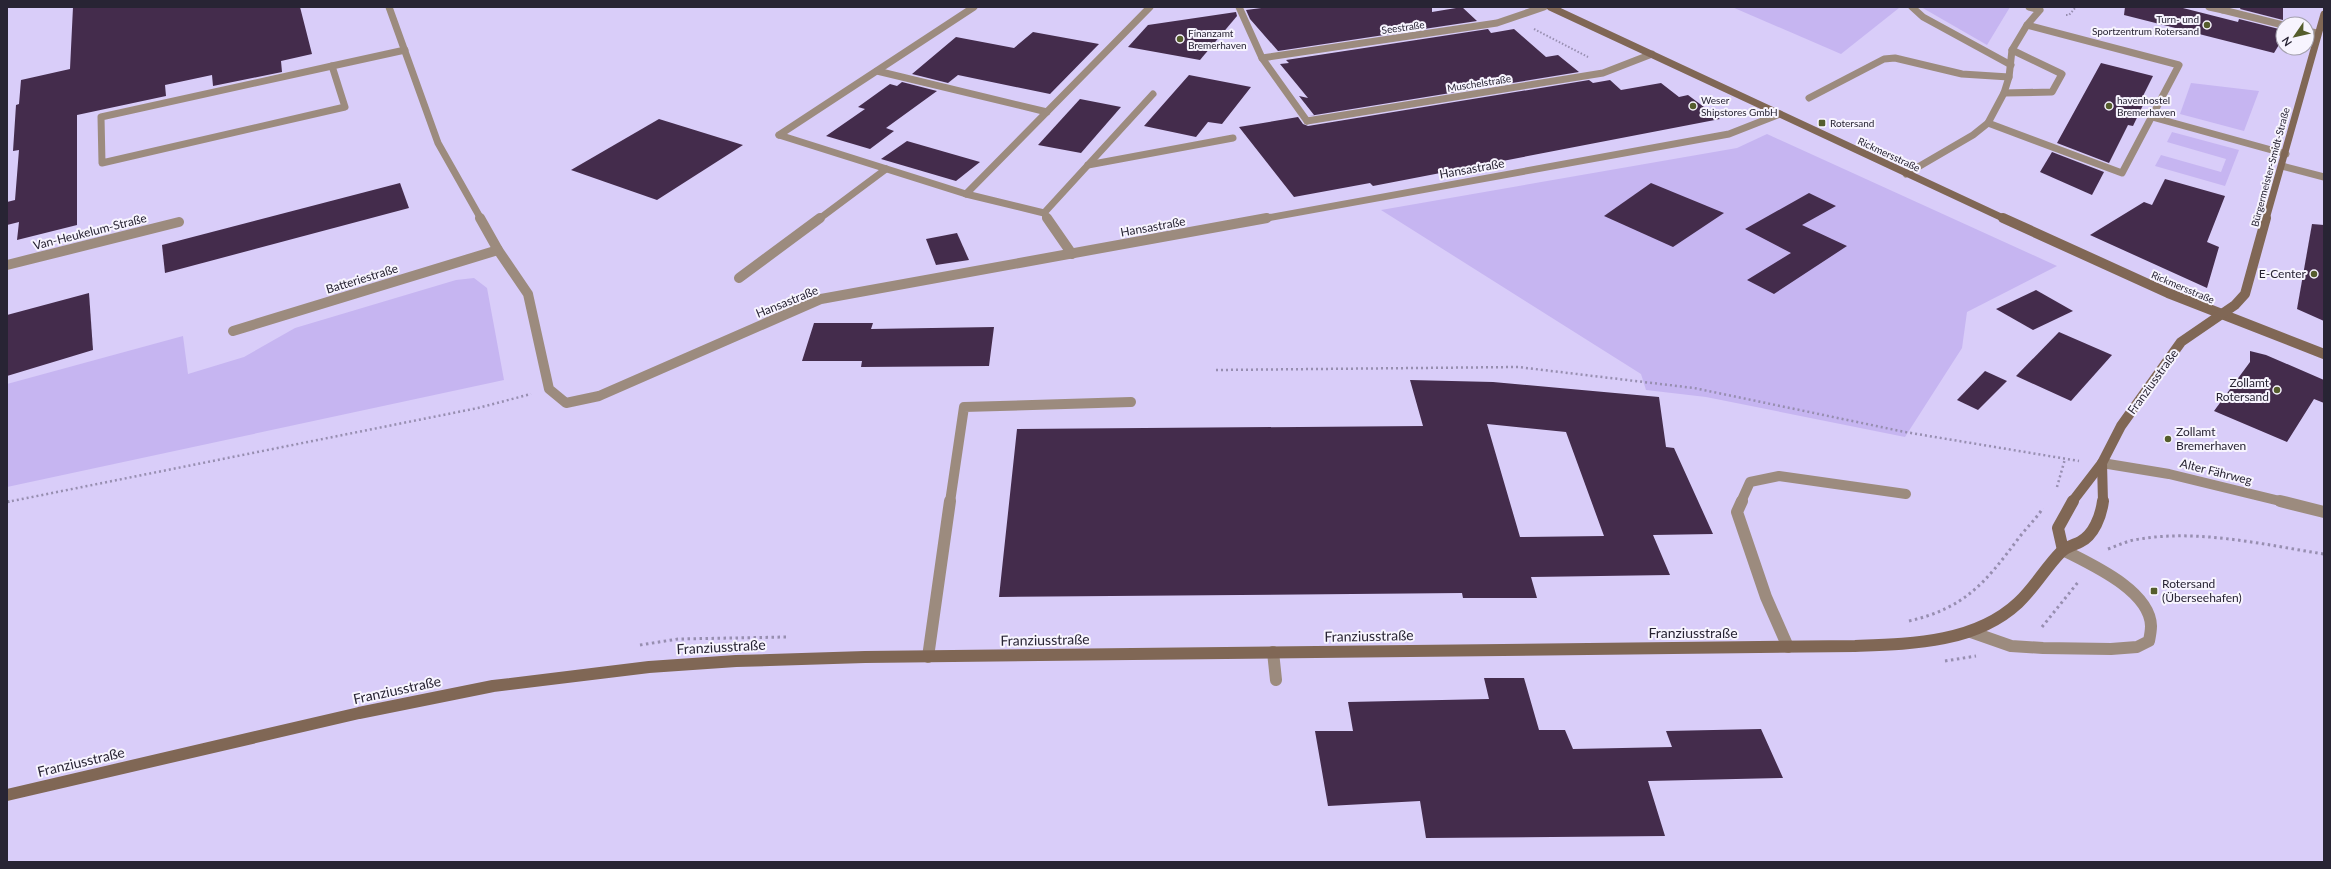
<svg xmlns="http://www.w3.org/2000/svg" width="2331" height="869" font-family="Lato,sans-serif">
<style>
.green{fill:#c6b5f1}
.building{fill:#442c4c;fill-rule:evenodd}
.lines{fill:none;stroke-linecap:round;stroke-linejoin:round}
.path-far2{stroke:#978eb0;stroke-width:2;stroke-dasharray:1.5 2;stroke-linecap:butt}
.path-far1{stroke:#978eb0;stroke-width:2.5;stroke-dasharray:2 3;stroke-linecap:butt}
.path{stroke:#978eb0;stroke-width:3;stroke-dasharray:2.5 3.5;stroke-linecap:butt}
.lane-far2{stroke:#9c8b7e;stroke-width:7}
.lane-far1{stroke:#9c8b7e;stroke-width:10}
.lane{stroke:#9c8b7e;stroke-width:12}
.street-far2{stroke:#9c8b7e;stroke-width:7}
.street-far1{stroke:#9c8b7e;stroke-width:10}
.street{stroke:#9c8b7e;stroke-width:12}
.secondary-far2{stroke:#806755;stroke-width:7}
.secondary-far1{stroke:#806755;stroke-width:10}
.secondary{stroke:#806755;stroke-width:12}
.poi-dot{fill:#555d2c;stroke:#f7f4fe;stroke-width:1.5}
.labels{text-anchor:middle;stroke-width:4;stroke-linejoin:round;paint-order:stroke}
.far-poi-label{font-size:10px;fill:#282434;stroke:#f7f4fe;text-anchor:start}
.far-street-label{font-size:10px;fill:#282434;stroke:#f7f4fe}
.street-label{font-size:12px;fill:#282434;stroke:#f7f4fe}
.poi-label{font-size:12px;fill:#282434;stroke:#f7f4fe;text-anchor:end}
.near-street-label{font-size:14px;fill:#282434;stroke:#f7f4fe}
</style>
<rect width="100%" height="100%" fill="#d9cdf9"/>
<g class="green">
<path d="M1732 7H1897L1899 8 1841 54Z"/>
<path d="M1921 7H2010L1987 45Z"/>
<path d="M2191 83 2259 91 2244 131 2180 114Z"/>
<path d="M2172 132 2239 150 2225 186 2155 166 2161 155 2221 172 2226 159 2167 142Z"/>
<path d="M1767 134 2057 266 1967 312 1962 348 1905 437 1706 397 1646 390 1641 374 1381 210 1737 148Z"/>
<path d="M474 278 487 288 504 380 7 487V384L183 336 188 374 244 357 295 328 456 280Z"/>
</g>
<g class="building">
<path d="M73 7H300L312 54 281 61 282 72 213 86 212 75 165 85 166 96 77 115V225L17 240 19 222 7 225V202L15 200 19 150 13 151 16 105 19 104 21 80 70 69Z"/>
<path d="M1269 7H1432V12L1462 7 1477 21 1278 51 1250 19 1246 10Z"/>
<path d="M2125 7H2179L2238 22 2239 19 2283 30V38L2274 53 2124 15Z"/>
<path d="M2241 7H2283V20L2240 9Z"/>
<path d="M1236 12 1237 16 1200 60 1128 47 1148 25Z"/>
<path d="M1488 29 1491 33 1514 29 1546 57 1558 55 1579 72 1309 116 1314 115 1299 96 1308 98 1280 64 1289 63 1286 60Z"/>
<path d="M1033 32 1099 44 1050 94 958 75 948 83 912 74 956 37 1014 48Z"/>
<path d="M2101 63 2153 76 2140 102 2144 103 2133 126 2128 125 2109 163 2057 143Z"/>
<path d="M1189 75 1251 87 1222 124 1208 122 1196 137 1144 126Z"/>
<path d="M1589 80 1593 83 1610 80 1621 90 1661 83 1679 97 1688 95 1720 119 1373 186 1370 183 1294 197 1239 127 1298 117 1303 124 1308 126Z"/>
<path d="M902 82 937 91 886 128 894 131 870 149 826 136 865 109 858 107 890 84 897 86Z"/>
<path d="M1080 99 1121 107 1081 153 1038 145Z"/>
<path d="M659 119 743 145 657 200 571 170Z"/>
<path d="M907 141 980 162 956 181 881 159Z"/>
<path d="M2052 152 2104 172 2092 195 2040 172Z"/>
<path d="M2165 179 2225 196 2207 242 2219 247 2207 288 2090 235 2144 202 2152 205Z"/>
<path d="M400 183 409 208 165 273 162 245Z"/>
<path d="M1651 183 1724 213 1673 247 1604 216Z"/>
<path d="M1809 193 1836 206 1802 225 1847 246 1774 294 1747 280 1791 253 1745 229Z"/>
<path d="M2312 224 2324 225V321L2297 309Z"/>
<path d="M957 233 969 260 936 265 926 239Z"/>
<path d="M2036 290 2073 311 2033 330 1996 309Z"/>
<path d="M89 293 93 350 7 376V315Z"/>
<path d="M814 323H873L871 329 994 327 989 366 861 367 862 361H802Z"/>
<path d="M2059 332 2112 355 2071 401 2016 376Z"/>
<path d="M2250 351 2266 355 2324 380V403L2314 399 2287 442 2214 411 2250 362Z"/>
<path d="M1985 371 2007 381 1978 410 1957 400Z"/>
<path d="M1410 380 1493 382 1659 397 1666 447 1674 448 1713 534 1653 535 1670 575 1531 577 1537 598H1463L1462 593 999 597 1017 429 1423 426ZM1487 424 1566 432 1604 536 1520 537Z"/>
<path d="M1484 678H1524L1539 730H1565L1573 749 1672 747 1666 731 1761 729 1783 778 1648 781 1665 836 1426 838 1420 801 1328 806 1315 731H1353L1348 702 1489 699Z"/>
</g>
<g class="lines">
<g class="path-far2">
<path d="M2066 15H2069L2076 7"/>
<path d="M1534 29 1588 57"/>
</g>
<g class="path-far1">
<path d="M1216 370 1518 367 1694 388 1905 432 2079 461"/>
<path d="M2057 487 2065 459"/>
<path d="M7 502 478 408 531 394"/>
</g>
<g class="path">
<path d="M7 502 11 501"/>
<path d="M2108 549C2119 545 2129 540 2140 539 2200 529 2265 545 2324 554"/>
<path d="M1909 621C1965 608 1985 583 2018 539 2026 528 2036 519 2043 508"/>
<path d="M2042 627 2079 581"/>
<path d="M640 645 678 639 786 637"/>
<path d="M1945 661 1976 656"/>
</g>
<g class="lane-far2">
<path d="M1239 7 1262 58 1307 121"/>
<path d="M1912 7 1923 17 2011 65"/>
<path d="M2209 7 2223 10"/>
<path d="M332 66 345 107 102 163 101 117Z"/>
<path d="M332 66 405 50"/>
<path d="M877 71 1047 112"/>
<path d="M2004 93 2052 92 2062 74 2012 50"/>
<path d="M1809 98 1884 59 1895 58 1962 74 2009 77"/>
<path d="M2152 117 2286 154"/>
<path d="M1988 123 2122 173 2179 65 2027 25"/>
<path d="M779 135 966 194 1150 7"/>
<path d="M779 135 974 7"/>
<path d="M1088 165 1233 138"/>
<path d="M1906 174 1973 135 1988 123 2004 93 2009 77 2012 50 2027 25 2040 10 2029 7"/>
<path d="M966 194 1044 213 1048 219"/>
<path d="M1044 213 1153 94"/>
<path d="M819 219 886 169"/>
</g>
<g class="lane-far1">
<path d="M1047 218 1072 254"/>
<path d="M739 278 820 218"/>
<path d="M950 502 964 407 1131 402"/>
<path d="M1741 502 1750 482 1779 476 1906 494"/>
</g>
<g class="lane">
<path d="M1742 501 1737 512 1766 597 1788 647"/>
<path d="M1971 632 2011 646 2043 648 2111 649 2137 647 2149 641C2150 636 2151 631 2151 626 2150 590 2090 564 2063 550"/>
<path d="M1273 652 1276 680"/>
<path d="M928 657 950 501"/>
</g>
<g class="street-far2">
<path d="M389 7 438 143 481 219"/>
<path d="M2223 10 2283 25"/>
<path d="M2307 31 2317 33"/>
<path d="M1262 58 1497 23 1544 7"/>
<path d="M1307 121 1603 73 1652 54"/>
<path d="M2282 166 2324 177"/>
<path d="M1262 219 1729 134 1780 114"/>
</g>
<g class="street-far1">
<path d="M480 218 498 250 528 294 549 389 566 403 599 396 821 299 1267 218"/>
<path d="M7 265 179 222"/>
<path d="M233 331 498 250"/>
<path d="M2102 463 2169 474 2284 502"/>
</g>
<path class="street" d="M2280 501 2324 512"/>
<g class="secondary-far2">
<path d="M1550 7 2005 219"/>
<path d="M2266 219 2324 14"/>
</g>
<g class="secondary-far1">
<path d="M2003 218 2168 293 2324 354"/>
<path d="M2102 463 2103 502"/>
<path d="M2072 502 2102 463 2121 426 2181 342 2235 305 2245 294 2266 218"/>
</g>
<g class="secondary">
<path d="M2063 550 2058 528 2073 501"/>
<path d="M7 795 359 713 493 686 649 667 736 661 865 657 1855 646C1911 644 1975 643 2018 603 2035 587 2046 567 2061 552 2066 547 2074 545 2080 542 2094 535 2101 516 2103 501"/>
</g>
</g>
<g class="poi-dot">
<circle cx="2207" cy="25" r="4"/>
<circle cx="1180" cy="39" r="4"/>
<circle cx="1693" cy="106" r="4"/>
<circle cx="2109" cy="106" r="4"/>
<rect x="1818" y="119" width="8" height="8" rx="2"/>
<circle cx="2314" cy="274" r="4"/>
<circle cx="2277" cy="390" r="4"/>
<circle cx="2168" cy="439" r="4"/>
<rect x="2150" y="587" width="8" height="8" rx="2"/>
</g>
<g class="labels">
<g class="far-poi-label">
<text x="2199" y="23" text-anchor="end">Turn- und<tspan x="2199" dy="12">Sportzentrum Rotersand</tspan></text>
<text x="1188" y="37">Finanzamt<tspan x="1188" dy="12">Bremerhaven</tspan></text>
<text x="1701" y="104">Weser<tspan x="1701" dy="12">Shipstores GmbH</tspan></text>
<text x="2117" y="104">havenhostel<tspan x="2117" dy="12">Bremerhaven</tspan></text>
<text x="1830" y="127">Rotersand</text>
</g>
<g class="far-street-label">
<text transform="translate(1403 27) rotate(-8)" y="4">Seestraße</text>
<text transform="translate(1479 83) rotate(-9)" y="4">Muschelstraße</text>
<text transform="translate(1889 154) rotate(25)" y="4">Rickmersstraße</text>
<text transform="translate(2270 167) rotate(-75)" y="4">Bürgermeister-Smidt-Straße</text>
<text transform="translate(2183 287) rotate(23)" y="4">Rickmersstraße</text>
</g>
<g class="street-label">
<text transform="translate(1472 169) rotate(-10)" y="4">Hansastraße</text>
<text transform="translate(1153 227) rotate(-10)" y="4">Hansastraße</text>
<text transform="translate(90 232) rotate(-14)" y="4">Van-Heukelum-Straße</text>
<text transform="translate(362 279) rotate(-17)" y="4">Batteriestraße</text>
<text transform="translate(787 302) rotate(-22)" y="4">Hansastraße</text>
<text transform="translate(2153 382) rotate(-54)" y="4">Franziusstraße</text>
<text transform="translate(2216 472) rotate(14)" y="4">Alter Fährweg</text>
</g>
<g class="poi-label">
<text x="2306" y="278">E-Center</text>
<text x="2269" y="387">Zollamt<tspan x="2269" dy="14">Rotersand</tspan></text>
<text x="2176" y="436" text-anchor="start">Zollamt<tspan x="2176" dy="14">Bremerhaven</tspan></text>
<text x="2162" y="588" text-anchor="start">Rotersand<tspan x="2162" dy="14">(Überseehafen)</tspan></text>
</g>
<g class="near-street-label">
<text x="1693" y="638">Franziusstraße</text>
<text transform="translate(1369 636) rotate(-1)" y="5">Franziusstraße</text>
<text transform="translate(1045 640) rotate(-1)" y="5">Franziusstraße</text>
<text transform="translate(721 647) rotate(-3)" y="5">Franziusstraße</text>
<text transform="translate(397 690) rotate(-12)" y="5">Franziusstraße</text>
<text transform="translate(81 762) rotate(-13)" y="5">Franziusstraße</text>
</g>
</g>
<rect width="2331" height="869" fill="none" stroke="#282434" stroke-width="16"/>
<g transform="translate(2295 36) rotate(236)"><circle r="19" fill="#f7f4fe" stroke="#a4a1ad"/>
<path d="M0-3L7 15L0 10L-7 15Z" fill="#555d2c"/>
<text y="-6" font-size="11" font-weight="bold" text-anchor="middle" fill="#282434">N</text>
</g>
</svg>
